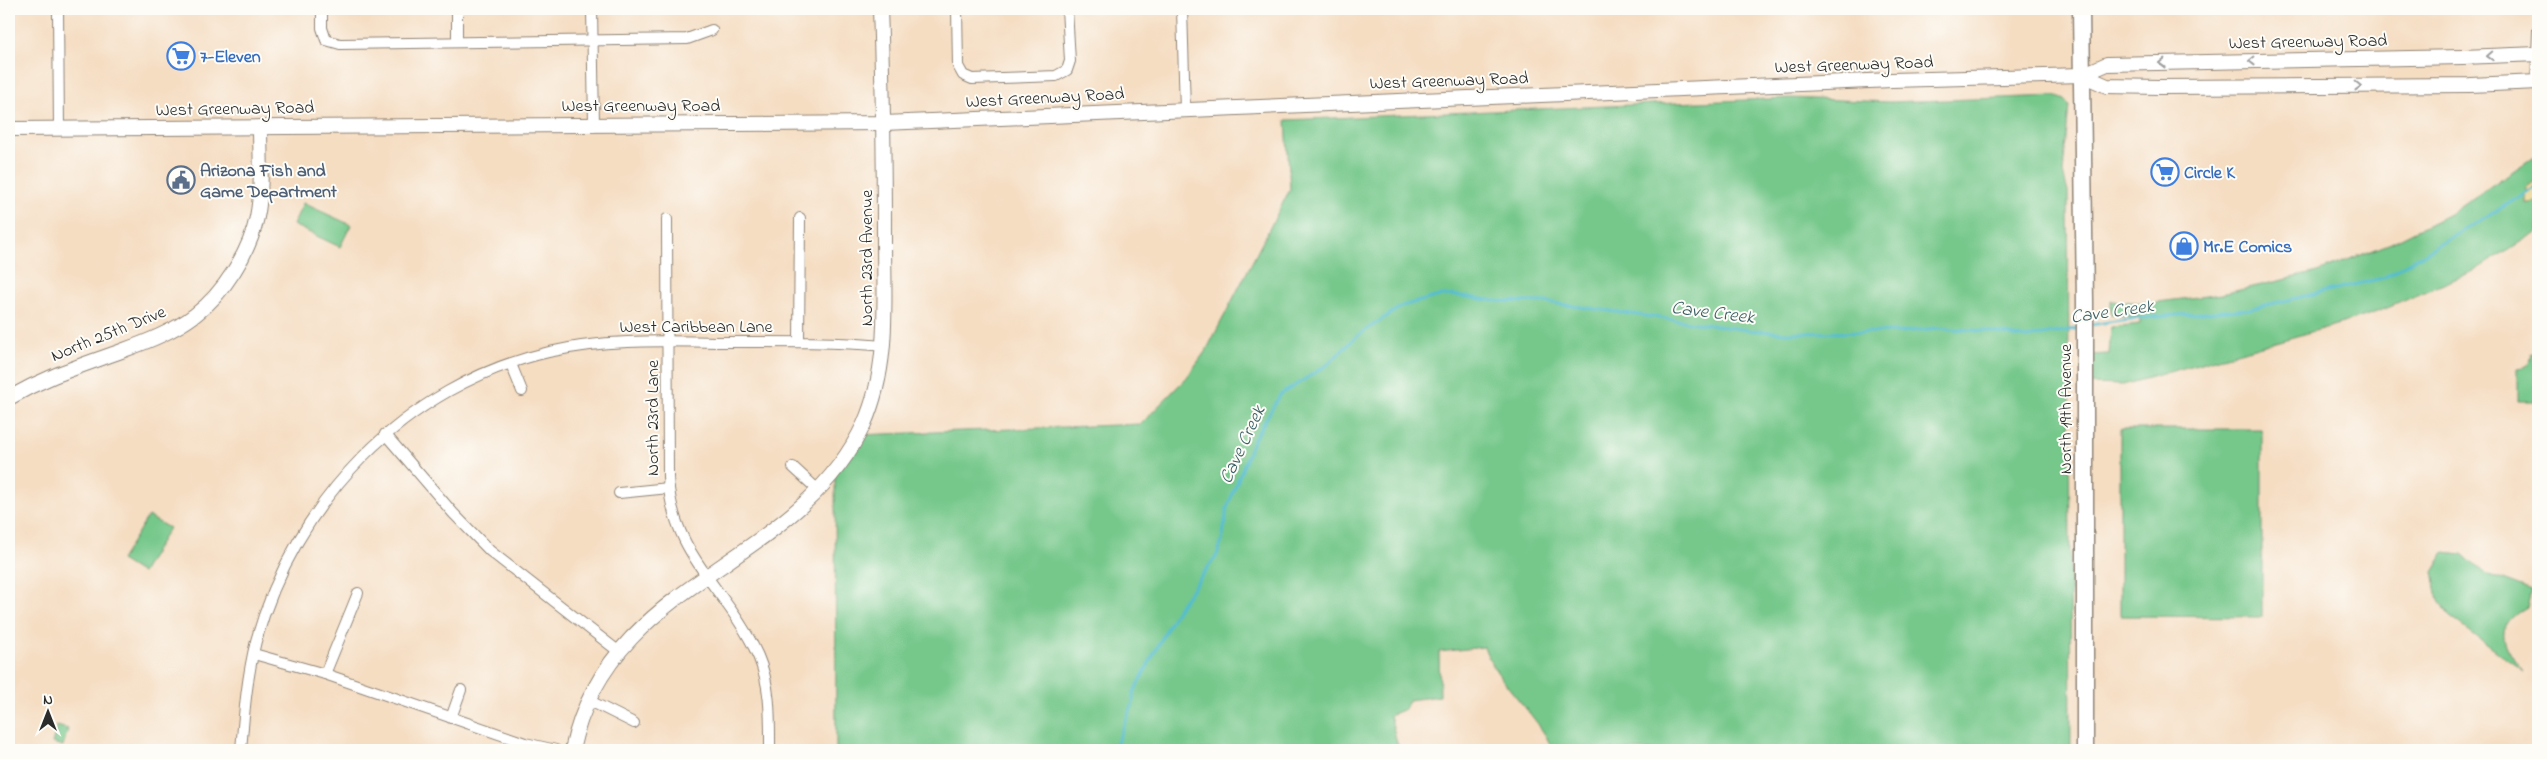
<svg xmlns="http://www.w3.org/2000/svg" width="2547" height="759" font-family="'Indie Flower',sans-serif">
<style>
.green{fill:#75c78a;stroke:#50795a}
.sand{fill:#eeda9e;stroke:#8c8264}
.lines{fill:none;stroke-linecap:round;stroke-linejoin:round}
.stream{stroke:#54bdd0;stroke-width:3}
.street-casing{stroke:#908476;stroke-width:12}
.secondary-casing{stroke:#908476;stroke-width:16}
.primary-casing{stroke:#908476;stroke-width:19}
.street{stroke:#fff;stroke-width:10}
.secondary{stroke:#fff;stroke-width:14}
.primary{stroke:#fff;stroke-width:16}
.oneway{stroke:#a0a0a0}
.labels{text-anchor:middle;stroke-width:4;stroke-linejoin:round;paint-order:stroke}
.street-label{font-size:18px;fill:#2b2b2b;stroke:#fdfcf7}
.shop-label{font-size:18px;font-weight:bold;fill:#366cbe;stroke:#fdfcf7;text-anchor:start}
.service-label{font-size:18px;font-weight:bold;fill:#4e5e75;stroke:#fdfcf7;text-anchor:start}
.water-label{font-size:19px;font-style:italic;fill:#395e65;stroke:#fdfcf7}
</style>
<rect width="100%" height="100%" fill="#fdfcf7"/>
<filter id="ink" filterUnits="userSpaceOnUse"><feTurbulence type="fractalNoise" baseFrequency=".02" numOctaves="2"/><feDisplacementMap in="SourceGraphic" scale="10" xChannelSelector="R" yChannelSelector="G"/><feConvolveMatrix kernelMatrix="1 2 1 2 8 2 1 2 1" color-interpolation-filters="sRGB"/></filter>
<filter id="wash" filterUnits="userSpaceOnUse"><feTurbulence type="fractalNoise" baseFrequency=".0096" numOctaves="4" result="noise"/><feDisplacementMap in="SourceGraphic" scale="20" xChannelSelector="R" yChannelSelector="G"/><feGaussianBlur stdDeviation="1.12" result="paint"/><feColorMatrix in="noise" values="0 0 0 0 0 0 0 0 0 0 0 0 0 0 0 0 0 1.4 0 .05"/><feComposite in="paint" operator="in"/></filter>
<g filter="url(#wash)">
<rect width="100%" height="100%" fill="#f5ddc2"/>
<g class="green">
<path d="M2055 96 2065 100 2069 105 2063 174 2068 192 2071 750H1553C1537 712 1499 687 1484 647L1439 652 1440 696 1409 700 1405 709 1390 715 1397 743 1402 750H836L835 472 858 435 1141 424 1187 377 1207 349 1290 189 1286 120 1790 98 1890 102Z"/>
<path d="M2538 154V179L2527 187 2526 203 2538 202V231L2474 271 2385 309 2357 319 2123 385 2085 384V355L2109 354 2111 327 2140 324V317L2111 315V301L2150 303 2222 294 2318 272 2391 243 2451 213Z"/>
<path d="M303 203 351 225 340 247 293 225Z"/>
<path d="M2532 354 2538 355V401H2518V368C2527 367 2531 363 2532 354Z"/>
<path d="M2120 429H2262V617L2120 616Z"/>
<path d="M148 516 169 528 142 573 121 560Z"/>
<path d="M2445 552 2462 554 2484 573 2532 591 2527 607C2490 628 2504 646 2524 672L2449 616 2437 594 2433 572Z"/>
<path d="M57 726 68 729 63 746 52 743Z"/>
</g>
<path class="sand" d="M2538 179V202L2526 203 2527 187Z"/>
<g class="lines">
<g class="stream">
<path d="M2091 325 2120 320 2249 309 2383 278 2538 186"/>
<path d="M1114 750 1133 703V694L1176 611 1217 555 1222 541 1227 508 1253 441 1280 395 1327 365 1357 336 1402 306 1435 297 1454 295 1496 301 1545 302 1747 330 1787 333 1901 332 1937 328 1985 331 2027 338 2080 328"/>
</g>
</g>
</g>
<g filter="url(#ink)">
<g class="lines">
<g class="street-casing">
<g id="street">
<path d="M58 9 59 130"/>
<path d="M322 9V28L326 40 340 44 687 39 712 30"/>
<path d="M457 9V41"/>
<path d="M592 9 594 124"/>
<path d="M957 9 958 66 963 75 972 79 1056 76 1067 70 1070 61 1067 9"/>
<path d="M1182 9 1185 110"/>
<path d="M2536 82 2538 30"/>
<path d="M667 219 668 477C672 557 728 589 758 656 771 686 770 718 770 750"/>
<path d="M799 342 800 218"/>
<path d="M511 364 522 391"/>
<path d="M385 434 453 513 490 551 618 651"/>
<path d="M793 467 818 490"/>
<path d="M619 493 669 488"/>
<path d="M254 654 325 674 525 743 556 750"/>
<path d="M325 674 358 593"/>
<path d="M588 700 634 723"/>
<path d="M451 718 461 690"/>
<path d="M241 750C244 714 247 676 256 641 295 501 405 385 549 352 604 339 661 341 716 342 772 342 828 341 884 346"/>
</g>
</g>
<g class="secondary-casing">
<g id="secondary">
<path d="M2082 75 2107 86 2159 87 2470 85 2538 82"/>
<path d="M9 129 884 123 1892 80 2082 75 2107 64 2463 57 2538 54"/>
<path d="M9 398C49 375 81 366 124 350 149 341 174 331 195 315 223 294 250 252 257 217 263 188 260 156 260 127"/>
<path d="M572 750C609 577 797 568 864 424 890 366 884 301 884 239 884 162 883 86 880 9"/>
</g>
</g>
<g class="primary-casing">
<path id="primary" d="M2081 9 2085 302V750"/>
</g>
<use href="#street" class="street"/>
<use href="#secondary" class="secondary"/>
<use href="#primary" class="primary"/>
</g>
<defs><path id="oneway-chevron" d="M-2-3.5L2.5 0L-2 3.5" fill="none" stroke-width="1.6" stroke-linecap="round" stroke-linejoin="round" transform="scale(1.25)"/></defs>
<g class="oneway">
<use href="#oneway-chevron" transform="translate(2490 56) rotate(177)"/>
<use href="#oneway-chevron" transform="translate(2252 61) rotate(179)"/>
<use href="#oneway-chevron" transform="translate(2162 63) rotate(179)"/>
<use href="#oneway-chevron" transform="translate(2358 86) rotate(1)"/>
</g>
</g>
<defs>
<g id="supermarket-ring" transform="scale(1.4375)"><circle r="9.5" fill="#fdfcf7" stroke="#3f7fe0" stroke-width="1.5"/><path d="M-6-5.5h2.5l.6 2H6L4.5 2H-2.5L-4.4-4H-6ZM-1.5 3.2a1.3 1.3 0 1 0 .1 0ZM3 3.2a1.3 1.3 0 1 0 .1 0Z" fill="#3f7fe0"/></g>
<g id="civic-ring" transform="scale(1.4375)"><circle r="9.5" fill="#fdfcf7" stroke="#5c6f8a" stroke-width="1.5"/><path d="M-.6-6.5H3V-4.5H.6V-3L4-1V1h2V6H-6V1h2V-1L-.6-3ZM-1.2 2.5V6h2.4V2.5Z" fill="#5c6f8a"/></g>
<g id="shop-ring" transform="scale(1.4375)"><circle r="9.5" fill="#fdfcf7" stroke="#3f7fe0" stroke-width="1.5"/><path d="M-5-2.5h2.3a2.7 3.5 0 0 1 5.4 0H5L5.5 6h-11ZM-1.5-2.5h3a1.5 2.3 0 0 0-3 0Z" fill="#3f7fe0"/></g>
</defs>
<g fill-rule="evenodd">
<use href="#supermarket-ring" x="181" y="56"/>
<use href="#supermarket-ring" x="2165" y="172"/>
<use href="#civic-ring" x="181" y="180"/>
<use href="#shop-ring" x="2184" y="246"/>
</g>
<g class="labels">
<g class="street-label">
<text transform="translate(2308 41) rotate(-1)" y="6">West Greenway Road</text>
<text transform="translate(1854 64) rotate(-2)" y="6">West Greenway Road</text>
<text transform="translate(1449 80) rotate(-2)" y="6">West Greenway Road</text>
<text transform="translate(1045 97) rotate(-3)" y="6">West Greenway Road</text>
<text x="641" y="111">West Greenway Road</text>
<text transform="translate(235 108) rotate(-1)" y="6">West Greenway Road</text>
<text transform="translate(866 258) rotate(-90)" y="6">North 23rd Avenue</text>
<text x="696" y="332">West Caribbean Lane</text>
<text transform="translate(108 333) rotate(-22)" y="6">North 25th Drive</text>
<text transform="translate(2065 409) rotate(-90)" y="6">North 19th Avenue</text>
<text transform="translate(652 418) rotate(-90)" y="6">North 23rd Lane</text>
</g>
<g class="shop-label">
<text x="200" y="62">7-Eleven</text>
<text x="2184" y="178">Circle K</text>
<text x="2203" y="252">Mr.E Comics</text>
</g>
<g class="service-label">
<text x="200" y="176">Arizona Fish and<tspan x="200" dy="21">Game Department</tspan></text>
</g>
<g class="water-label">
<text transform="translate(2112 310) rotate(-8)" y="7">Cave Creek</text>
<text transform="translate(1713 311) rotate(7)" y="7">Cave Creek</text>
<text transform="translate(1241 444) rotate(-65)" y="7">Cave Creek</text>
</g>
</g>
<rect width="2547" height="759" fill="none" stroke="#fdfcf7" stroke-width="30"/>
<g transform="translate(48 712)" stroke="#fdfcf7" stroke-width="4" paint-order="stroke">
<path d="M0-4L9 19L0 12L-9 19Z" fill="#2b2b2b"/>
<text y="-8" font-size="14" font-weight="bold" text-anchor="middle" fill="#2b2b2b">N</text>
</g>
</svg>
